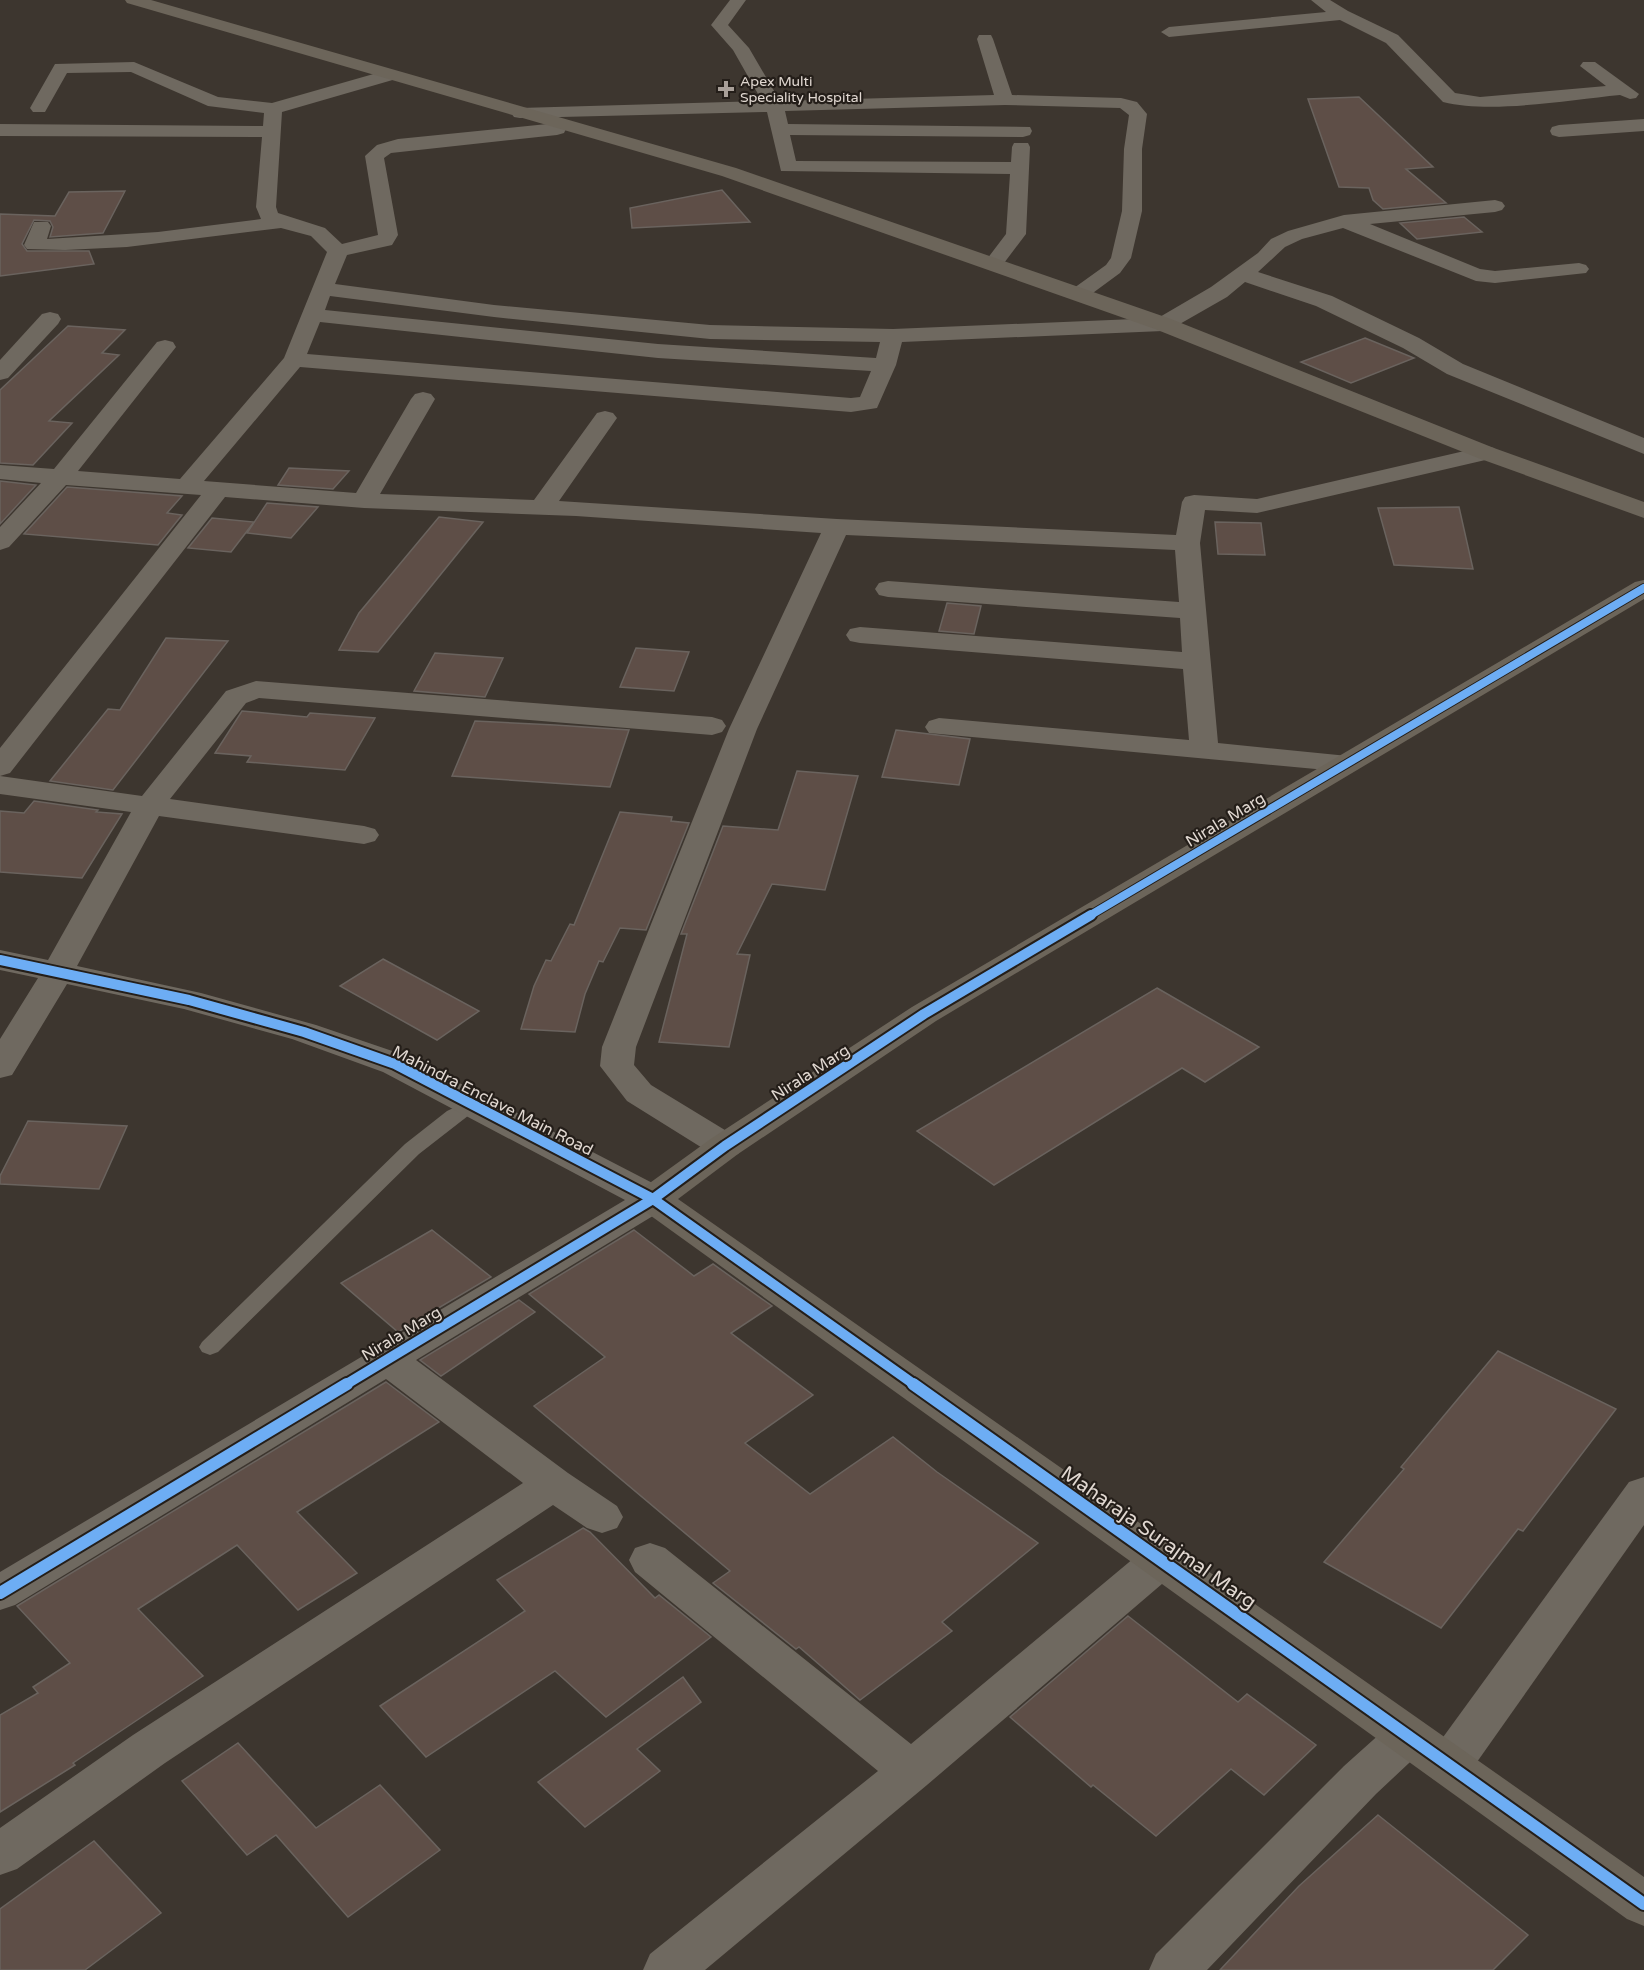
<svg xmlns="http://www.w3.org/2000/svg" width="1644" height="1970" font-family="'Varela Round',sans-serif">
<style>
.building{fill:#5e4e47;stroke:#6a635e;stroke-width:1.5}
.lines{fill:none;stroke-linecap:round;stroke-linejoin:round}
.lane{fill:#6f6960;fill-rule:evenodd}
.street{fill:#6f6960;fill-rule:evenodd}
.secondary{fill:#6c655a;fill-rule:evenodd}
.cycleway-far2-casing{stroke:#241e19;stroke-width:10}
.cycleway-far1-casing{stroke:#241e19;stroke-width:14}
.cycleway-casing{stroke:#241e19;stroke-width:16}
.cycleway-far2{stroke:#6dadf4;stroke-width:8}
.cycleway-far1{stroke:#6dadf4;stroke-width:10}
.cycleway{stroke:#6dadf4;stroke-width:12}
.poi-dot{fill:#a89f98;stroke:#241e19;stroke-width:2}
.labels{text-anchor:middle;stroke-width:4.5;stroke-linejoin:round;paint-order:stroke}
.far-poi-label{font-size:14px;fill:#e1d8d1;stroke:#241e19;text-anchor:start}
.street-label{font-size:16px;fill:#e1d8d1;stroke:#241e19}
.near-street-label{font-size:20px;fill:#e1d8d1;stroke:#241e19}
</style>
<rect width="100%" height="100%" fill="#3d362f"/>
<g class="building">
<path d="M1359 97 1433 167 1406 169 1446 203 1383 209 1373 200 1369 188 1339 187 1308 99Z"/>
<path d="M722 190 750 222 632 228 630 208Z"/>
<path d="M125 191 103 233 50 237 53 227 50 221 34 220 22 244 27 251H89L94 264 0 276V214L55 216 69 192Z"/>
<path d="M1464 217 1482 232 1417 239 1400 223Z"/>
<path d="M68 326 125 330 102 353 119 355 49 421 72 423 33 465 0 463V390Z"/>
<path d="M1365 338 1414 358 1351 383 1301 362Z"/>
<path d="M289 468 349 471 333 489 278 485Z"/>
<path d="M0 481 36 485 0 524Z"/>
<path d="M67 487 182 496 167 513 182 515 158 545 24 534Z"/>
<path d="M267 503 318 507 291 538 247 533Z"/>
<path d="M1459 507 1473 569 1394 565 1378 508Z"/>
<path d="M439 517 483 522 378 652 339 650 359 613Z"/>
<path d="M212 518 254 522 231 552 188 548Z"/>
<path d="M1215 522 1261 523 1265 555 1218 554Z"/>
<path d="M947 603 981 606 974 634 939 631Z"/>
<path d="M166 638 228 641 113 790 50 781 108 709 120 710Z"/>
<path d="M636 648 689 652 674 691 620 687Z"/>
<path d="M435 653 503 658 485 697 414 691Z"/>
<path d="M242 711 307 717 310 713 375 718 345 770 247 762 251 756 215 753Z"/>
<path d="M475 721 555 725 629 730 610 787 452 776Z"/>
<path d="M896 730 970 739 959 785 882 777Z"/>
<path d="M797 771 858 776 825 890 772 884 737 954 750 955 729 1047 659 1042 687 934H681L723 826 778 830Z"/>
<path d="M34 801 98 810 96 812 122 814 82 878 0 872V811L24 813Z"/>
<path d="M620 812 672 817 671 821 689 823 646 930 620 928 603 962 599 961 585 994 575 1032 521 1029 534 986 546 960 551 961 570 924 574 925Z"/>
<path d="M383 959 479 1011 437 1040 340 986Z"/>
<path d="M1157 988 1259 1047 1205 1082 1182 1068 994 1185 917 1131Z"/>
<path d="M28 1121 127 1126 99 1189 0 1184V1176Z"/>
<path d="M432 1230 491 1277 398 1332 341 1283Z"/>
<path d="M634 1230 694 1276 713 1264 772 1306 731 1333 813 1395 745 1443 810 1494 893 1437 937 1472 1038 1543 942 1622 952 1631 860 1700 799 1647 796 1649 713 1583 730 1571 534 1406 605 1357 529 1294Z"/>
<path d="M519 1300 535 1312 441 1376 420 1360Z"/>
<path d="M1498 1351 1616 1409 1523 1531 1518 1529 1441 1628 1324 1562 1404 1469 1401 1467Z"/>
<path d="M386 1382 439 1422 297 1512 357 1573 298 1610 237 1545 138 1609 203 1676 73 1763 75 1765 0 1812V1715L38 1693 33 1687 70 1663 17 1606Z"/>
<path d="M583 1528 590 1532 655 1598 659 1595 711 1637 606 1717 555 1671 426 1757 380 1706 525 1611 497 1580Z"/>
<path d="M1128 1616 1238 1702 1247 1694 1316 1745 1264 1795 1231 1769 1156 1836 1093 1785 1091 1787 1010 1717Z"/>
<path d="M683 1677 701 1702 637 1749 660 1771 585 1827 538 1782Z"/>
<path d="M238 1743 316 1828 380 1785 440 1850 348 1917 276 1835 247 1855 182 1781Z"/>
<path d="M1378 1815 1528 1935 1493 1970H1220L1299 1886Z"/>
<path d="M94 1841 161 1913 85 1970H0V1909Z"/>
</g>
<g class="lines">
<path class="lane" d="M472 1099 479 1101 482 1105 419 1154 218 1352 210 1355 202 1352 199 1347 202 1342 405 1144 447 1111Z"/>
<g class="street">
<path d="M730 0H746L728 25 749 48 780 101 994 95 977 39 979 35H991L993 39 1012 95 1121 98 1137 102 1147 114 1142 149V211L1131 258 1120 273 1086 298 1078 299 1070 298 1067 293 1106 265 1111 258 1122 211 1124 149 1129 115 1120 108 1005 105 785 111 788 124 1030 127 1032 131 1030 135 1023 137 790 135 796 161 1011 162 1012 147 1014 143H1028L1030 147 1026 234 1001 267 994 269 987 267 984 263 1006 234 1010 174 781 171 767 112 520 118 514 117 511 113 514 109 520 108 762 101 733 50 711 25Z"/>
<path d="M1311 0H1330L1348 11 1398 35 1455 93 1480 97 1606 86 1580 66 1583 62H1595L1639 94 1636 98 1630 99 1620 95C1568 100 1492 114 1443 102L1386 43 1340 20 1169 37 1161 32 1169 27 1326 12Z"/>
<path d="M134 62 218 97 272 103 384 71H396L399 75 396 79 282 112 276 207 278 213 325 228 342 244 378 235 365 156 377 145 398 139 557 123 564 125 566 129 564 133 557 135 391 153 384 158 398 235 392 245 347 255 335 284 494 305 710 325 893 329 1158 318 1211 287 1258 253 1271 239 1288 231 1344 215 1495 200 1502 202 1505 206 1502 210 1495 212 1370 224 1480 269 1495 271 1579 263 1586 265 1589 269 1586 273 1495 283 1476 281 1343 228 1302 239 1285 247 1258 272 1332 296 1419 338 1463 364 1644 438V454L1447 374 1403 348 1316 306 1245 282 1227 297 1171 329 1163 331 902 342 896 365 877 408 851 412 300 367 204 481 356 493 411 399 415 394 423 392 431 394 435 399 380 494 534 500 597 413 605 411 613 413 617 418 559 501 837 519 1176 535 1182 502 1185 497 1194 495 1257 499 1486 446 1494 448 1498 453 1494 458 1257 513 1205 510 1200 543 1218 743 1358 757 1363 763 1358 769 1348 772 929 733 925 727 929 721 939 718 1189 740 1183 669 860 643 850 641 846 635 850 629 860 627 1182 652 1180 618 888 597 879 595 875 589 879 583 888 581 1179 602 1175 550 846 535 757 729 636 1047 634 1065 651 1085 738 1138 743 1146 738 1154 725 1158 712 1154 627 1101 600 1066 602 1047 729 729 821 533 576 516 364 508 225 497 10 773 0 776V748L201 495 66 485 9 547 0 550V527L41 483 0 479V465L54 469 157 342 165 340 173 342 176 347 78 471 180 479 284 358 327 252 311 236 281 228 127 247 65 250 27 249 24 245 34 222H48L51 226 47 239 158 232 261 219 256 207 262 137 0 136V124L263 126 264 113 208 106 131 72 67 73 45 112H33L30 108 55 64ZM330 296 494 317 710 339 880 342 876 358 658 344 325 310ZM320 322 658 358 871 371 860 397 851 398 307 354Z"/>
<path d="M1644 119V131L1559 137 1552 135 1550 131 1552 127 1559 125Z"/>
<path d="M50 312 58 314 61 319 58 324 8 378 0 380V360L42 314Z"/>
<path d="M256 681 712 717 722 720 726 726 722 732 712 735 259 698 246 703 170 799 364 826 375 829 379 835 375 841 364 844 159 816 77 966 201 993 316 1025 407 1056 666 1190 671 1199 666 1208 416 1360 568 1473 617 1506 623 1517 617 1528 602 1533 587 1528 553 1505 165 1763 17 1869 0 1875V1828L133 1735 523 1483 386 1379 15 1605 0 1610V1572L625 1200 383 1072 292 1039 184 1009 67 984 12 1075 0 1078V1039L38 978 0 970V950L48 960 131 812 0 794V776L142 796 226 691Z"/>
<path d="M1644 1477V1525L1465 1779 1449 1784 1433 1779 1426 1765 1433 1751 1629 1482Z"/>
<path d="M650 1543 665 1548 911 1744 1146 1548 1161 1543 1176 1548 1182 1560 1176 1572 927 1785 705 1970H643L650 1954 878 1771 635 1572 629 1560 635 1548Z"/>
<path d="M1408 1717 1424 1723 1431 1736 1424 1749 1376 1794 1207 1970H1149L1156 1954 1344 1766 1392 1723Z"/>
</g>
<g class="secondary">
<path d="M125 0H151L736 168 1171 319 1494 448 1644 502V518L1478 458 1155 329 722 176 127 3Z"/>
<path d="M1644 580V599L936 1021 738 1154 678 1199 1644 1877V1926L1627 1919 640 1208 635 1199 640 1190 712 1138 912 1007 1635 582Z"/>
</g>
<g class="cycleway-far2-casing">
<path id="cycleway-far2" d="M1089 916 1644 588"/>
</g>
<g class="cycleway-far1-casing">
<g id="cycleway-far1">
<path d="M0 960 189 1000 304 1032 395 1064 653 1199 915 1385"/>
<path d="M345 1385 653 1199 725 1146 924 1014 1091 915"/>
</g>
</g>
<g class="cycleway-casing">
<g id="cycleway">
<path d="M913 1384 1644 1904"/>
<path d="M0 1593 347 1384"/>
</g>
</g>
<use href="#cycleway-far2" class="cycleway-far2"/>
<use href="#cycleway-far1" class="cycleway-far1"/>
<use href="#cycleway" class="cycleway"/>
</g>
<path class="poi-dot" d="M723 80h6v6h6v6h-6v6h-6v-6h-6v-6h6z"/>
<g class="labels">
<g class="far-poi-label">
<text x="740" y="86">Apex Multi<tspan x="740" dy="16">Speciality Hospital</tspan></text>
</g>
<g class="street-label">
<text transform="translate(1225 819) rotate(-31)" y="6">Nirala Marg</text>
<text transform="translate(810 1072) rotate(-33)" y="6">Nirala Marg</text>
<text transform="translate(493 1100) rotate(27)" y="6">Mahindra Enclave Main Road</text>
<text transform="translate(401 1333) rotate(-31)" y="6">Nirala Marg</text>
</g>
<g class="near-street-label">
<text transform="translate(1159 1537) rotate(35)" y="7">Maharaja Surajmal Marg</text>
</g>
</g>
</svg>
